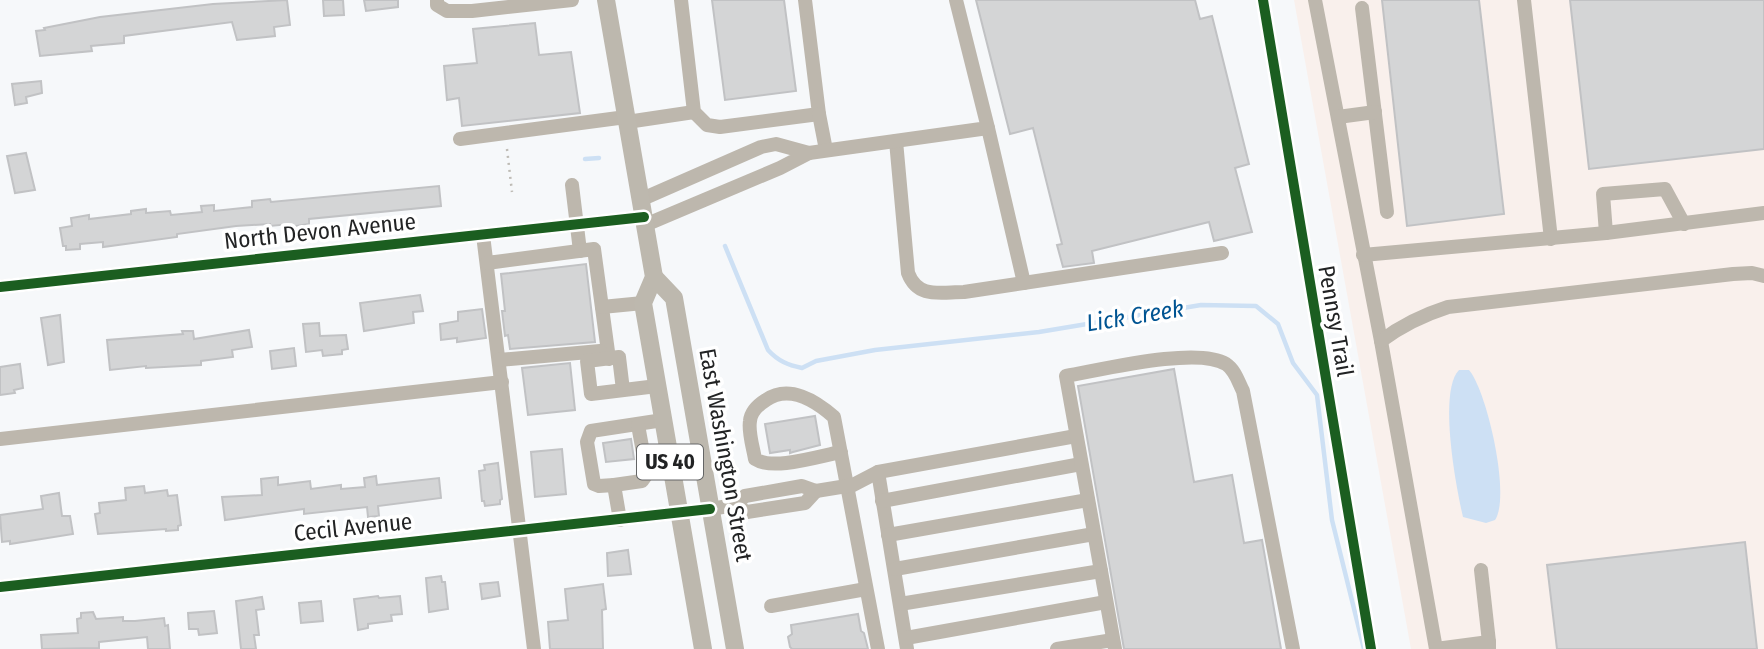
<svg xmlns="http://www.w3.org/2000/svg" width="1764" height="649" font-family="'Fira Sans Condensed',sans-serif">
<style>
.industrial{fill:#f9f0ec}
.water{fill:#cde0f4}
.lines{fill:none;stroke-linecap:round;stroke-linejoin:round}
.stream{stroke:#cde0f4;stroke-width:4.5}
.building{fill:#d4d5d6;stroke:#c1c2c4;stroke-width:2}
.path{stroke:#bebbb5;stroke-width:2.5;stroke-dasharray:2 5;stroke-linecap:butt}
.minor{stroke:#bdb7ad;stroke-width:14}
.major{stroke:#bdb8ae;stroke-width:18}
.cycleway-casing{stroke:#fff;stroke-width:15}
.cycleway{stroke:#1b5e20;stroke-width:10}
.labels{text-anchor:middle;stroke-width:7;stroke-linejoin:round;paint-order:stroke}
.shield{fill:#fff;stroke:#646566;stroke-width:2}
.shield-label{font-size:21px;font-weight:bold;fill:#222324}
.street-label{font-size:23px;fill:#222324;stroke:#fff}
.water-label{font-size:24px;font-style:italic;fill:#005492;stroke:#fff}
</style>
<rect width="100%" height="100%" fill="#f6f8fa"/>
<path class="industrial" d="M1294 0H1764V649H1411Z"/>
<path class="water" d="M1459 370H1469C1487 391 1511 497 1495 520L1486 523 1463 517C1456 488 1438 391 1459 370Z"/>
<g class="lines">
<g class="stream">
<path d="M585 159 599 158"/>
<path d="M725 246 768 350C778 361 788 365 802 368L816 361 875 350 1039 332 1201 305 1256 306 1278 324 1293 363 1317 395 1332 520 1364 649"/>
</g>
</g>
<g class="building">
<path d="M287 0 290 25 274 27 275 36 237 40 232 22 124 36V43L91 46 92 51 40 56 36 31 45 30 44 28 100 17 213 4Z"/>
<path d="M323 0H343L344 15 324 16Z"/>
<path d="M364 0H398V7L366 11Z"/>
<path d="M712 0H784L796 91 725 100Z"/>
<path d="M976 0H1195L1200 19 1212 16 1249 164 1235 168 1252 232 1214 241 1209 222 1092 251 1094 263 1063 267 1057 245 1062 244 1033 128 1010 134Z"/>
<path d="M1382 0H1479L1504 214 1407 226Z"/>
<path d="M1570 0H1764V149L1589 169Z"/>
<path d="M535 23 539 55 571 52 580 113 462 126 459 98 447 100 444 66 477 63 473 29Z"/>
<path d="M41 81 42 93 26 97 27 103 15 105 12 84Z"/>
<path d="M26 153 35 190 15 193 7 156Z"/>
<path d="M439 186 441 206 309 219V224L290 227V224L270 226V224L236 226 177 234V237L103 247V242L80 244V249L66 250V246H63L60 228 72 226 71 218 89 215V219L131 214V211L146 209V213L170 211 171 215 202 212 201 206 214 205V211L252 207V201L270 199 271 202Z"/>
<path d="M586 264 595 342 510 349 508 335 505 336 502 311H505L501 274Z"/>
<path d="M420 295 423 311 413 312 414 323 364 331 360 303Z"/>
<path d="M482 309 486 338 457 342V338L441 340 440 324 458 321V312Z"/>
<path d="M60 315 64 362 48 365 41 318Z"/>
<path d="M319 323 320 336 346 335 348 349 342 350V354L323 356 322 350 306 352 303 324Z"/>
<path d="M249 330 252 347 232 350 233 357 201 361V365L146 368V366L110 370 107 340 183 334 182 331H193L194 339Z"/>
<path d="M294 348 296 366 272 369 270 351Z"/>
<path d="M570 363 575 410 528 415 522 368Z"/>
<path d="M20 364 23 388 14 390 15 393 0 395V367Z"/>
<path d="M1174 369 1194 482 1232 475 1244 543 1262 540 1281 649H1124L1078 386Z"/>
<path d="M815 416 820 445 793 452 790 453V450L770 453 765 424Z"/>
<path d="M631 439 634 459 606 462 603 443Z"/>
<path d="M562 449 566 494 535 497 531 452Z"/>
<path d="M498 463 502 499 500 500V504L485 506 484 501H482L479 471 485 470 484 465Z"/>
<path d="M376 476 377 485 439 478 441 498 378 506 379 516 368 517 367 507 304 514V509L225 520 222 497 262 495 261 479 278 477V485L310 481 311 489 341 485V489L365 487 364 478Z"/>
<path d="M144 486 145 493 167 490 168 496 177 495 181 525 178 526V530L166 531V529L98 534 95 514 100 513 99 503 126 500 125 488Z"/>
<path d="M59 493 62 516H70L73 534 10 544V541L2 542 0 515 43 509 41 496Z"/>
<path d="M1745 542 1757 649H1557L1547 565Z"/>
<path d="M628 550 631 574 608 576 607 553Z"/>
<path d="M441 576 442 582H445L448 609 429 612 426 578Z"/>
<path d="M498 582 500 596 482 599 480 584Z"/>
<path d="M603 584 606 609 602 610 603 649H550L548 622 568 620 565 589Z"/>
<path d="M378 596 379 598 400 596 402 614 391 615 392 621 368 624V628L358 630 354 599Z"/>
<path d="M262 597 264 609 256 610 259 635H254L256 649H241L236 601Z"/>
<path d="M321 601 323 621 301 623 299 603Z"/>
<path d="M214 611 217 633 199 635 198 629H189L188 613Z"/>
<path d="M93 612 96 619 123 617V621H135L164 618 165 626 168 625 170 649H148L147 637 99 642V648L42 649 41 635 78 633 77 619 81 618V613Z"/>
<path d="M858 614 861 631 864 633 868 649H792L790 647 788 637 792 634 791 625Z"/>
</g>
<g class="lines">
<path class="path" d="M507 149 512 192"/>
<g class="minor">
<path d="M437 0V5L447 11H472L572 0"/>
<path d="M681 0 694 112 707 125 720 127 819 114 805 0"/>
<path d="M1315 0 1381 341 1436 649"/>
<path d="M1524 0 1551 239"/>
<path d="M1362 8 1387 212"/>
<path d="M819 114 826 150"/>
<path d="M1338 117 1375 112"/>
<path d="M627 122 694 112"/>
<path d="M988 128 1024 283"/>
<path d="M460 139 626 117"/>
<path d="M896 141 908 273C918 299 940 292 964 292L1222 253"/>
<path d="M809 153 988 128 956 0"/>
<path d="M572 185 580 251"/>
<path d="M640 200 761 147 776 144 809 153 780 168 645 225"/>
<path d="M1606 233 1603 194 1665 189 1684 224"/>
<path d="M483 235 534 649"/>
<path d="M1363 255 1606 233 1764 213"/>
<path d="M487 263 594 249 609 359"/>
<path d="M0 287 644 217"/>
<path d="M602 307 643 303"/>
<path d="M1381 341C1402 325 1423 315 1448 307L1733 274 1752 273 1764 276"/>
<path d="M499 360 600 351"/>
<path d="M623 390 619 357 587 361 591 394 657 386"/>
<path d="M0 439 502 382"/>
<path d="M841 452C819 456 773 471 755 459 753 447 748 432 750 421 751 411 758 405 766 400 789 384 816 401 834 417L878 649"/>
<path d="M878 472 907 649"/>
<path d="M614 485 599 486 594 484 587 442 591 431 663 420"/>
<path d="M882 501 1081 464"/>
<path d="M735 505 747 512 805 503 816 491"/>
<path d="M620 520 614 485 642 481 647 474 638 425"/>
<path d="M888 535 1088 500"/>
<path d="M895 569 1094 534"/>
<path d="M1481 570 1489 642"/>
<path d="M0 587 710 509 735 505 745 496 802 486 816 491 853 485 878 472 1076 436"/>
<path d="M900 604 1101 571"/>
<path d="M771 606 866 589"/>
<path d="M906 638 1106 602"/>
<path d="M1057 649 1113 640"/>
<path d="M1115 649 1066 376C1101 370 1197 346 1226 364 1235 370 1238 381 1243 391L1293 649"/>
<path d="M1436 649 1489 642V649"/>
</g>
<g class="major">
<path d="M606 0 654 277 643 303 703 649"/>
<path d="M654 277 674 298 735 649"/>
</g>
<g class="cycleway-casing">
<g id="cycleway">
<path d="M1263 0 1371 649"/>
<path d="M0 287 644 217"/>
<path d="M0 587 710 509"/>
</g>
</g>
<use href="#cycleway" class="cycleway"/>
</g>
<g class="labels">
<rect class="shield" x="637" y="444.5" width="66" height="35" rx="5"/>
<g class="shield-label">
<text x="670" y="469">US 40</text>
</g>
<g class="street-label">
<text transform="translate(320 231) rotate(-6)" y="8">North Devon Avenue</text>
<text transform="translate(1336 321) rotate(80)" y="8">Pennsy Trail</text>
<text transform="translate(726 455) rotate(80)" y="8">East Washington Street</text>
<text transform="translate(353 527) rotate(-6)" y="8">Cecil Avenue</text>
</g>
<g class="water-label">
<text transform="translate(1135 316) rotate(-9)" y="8">Lick Creek</text>
</g>
</g>
</svg>
